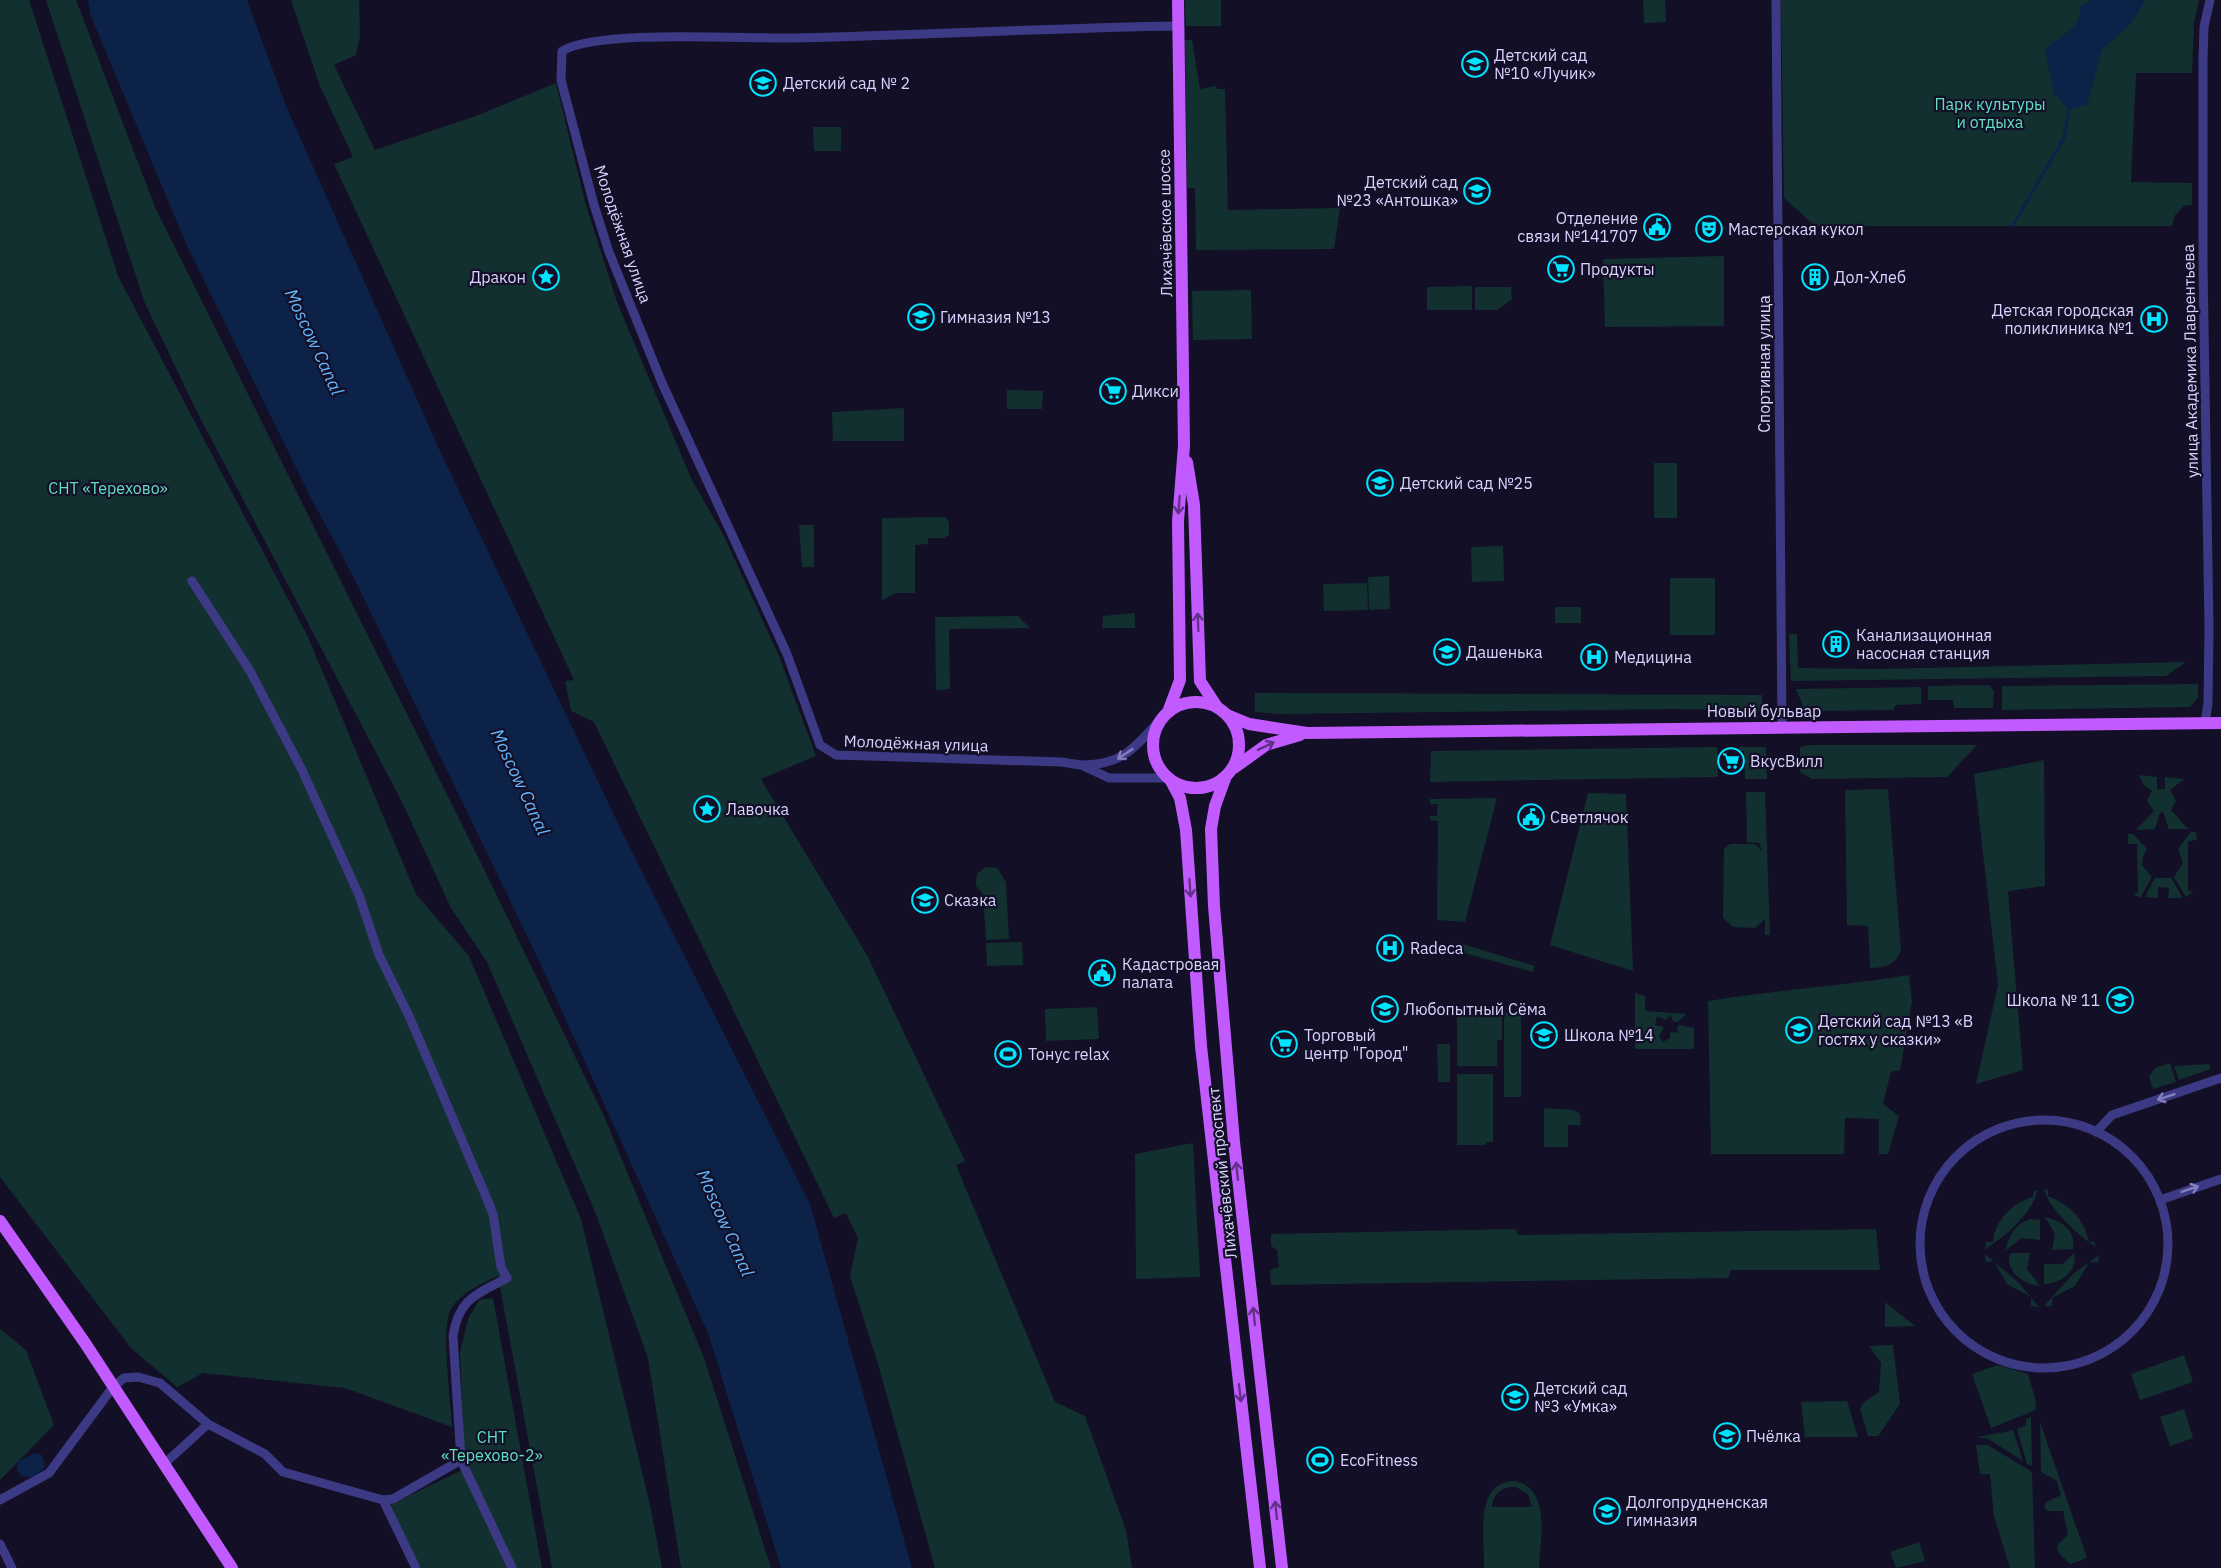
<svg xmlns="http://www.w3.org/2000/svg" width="2221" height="1568" font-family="'IBM Plex Sans',sans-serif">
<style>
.green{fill:#12302f;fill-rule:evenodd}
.water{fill:#0c2248}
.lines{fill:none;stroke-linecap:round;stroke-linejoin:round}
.stream{stroke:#0c2248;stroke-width:3}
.minor{stroke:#3d3a85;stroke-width:9}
.major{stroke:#c25bff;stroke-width:12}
.oneway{stroke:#623188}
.oneway2{stroke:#837fbc}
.labels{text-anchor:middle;stroke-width:4.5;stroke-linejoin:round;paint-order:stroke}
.poi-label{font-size:16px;fill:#d9d4ff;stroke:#130f26;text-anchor:start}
.park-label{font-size:16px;fill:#5fe0c0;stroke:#130f26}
.street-label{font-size:16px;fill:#d9d4ff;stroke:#130f26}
.water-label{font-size:18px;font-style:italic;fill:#62b6ff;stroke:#130f26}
</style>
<rect width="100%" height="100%" fill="#130f26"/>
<g class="green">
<path d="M0 0H29L118 276 308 637 416 894 469 956 581 1219 650 1505 662 1568H552L498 1276C481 1284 459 1293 450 1311 441 1332 451 1402 452 1427L345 1388 203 1373 177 1387 131 1348 0 1177Z"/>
<path d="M46 0H76L155 207 483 867 604 1116 704 1358 771 1568H681L648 1358 596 1214 487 962 451 908 402 802 195 408 144 301Z"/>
<path d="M291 0H359L360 37 356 55 334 65 375 150 476 116 556 83 585 202 617 302 691 478 724 536 779 656 816 756 761 779 868 957 965 1161 956 1165 1055 1402 1085 1416 1126 1530 1132 1568H935L878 1364 850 1276 858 1238 846 1213 834 1218 594 722 571 711 565 681 574 680 334 164 353 157 320 86Z"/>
<path d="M1185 0H1221V26H1186Z"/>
<path d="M1643 0H1665L1666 22 1644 23Z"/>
<path d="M1781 0H2199L2194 22 2192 73H2136L2131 182 2192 183V205L2184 206 2175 215 2172 226H1815L1784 198Z"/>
<path d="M1185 40H1192L1200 89 1215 86 1218 89H1225L1228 210 1340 208 1334 249 1196 250 1195 188H1187Z"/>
<path d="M813 127H841V151H814Z"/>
<path d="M1724 256V326L1605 327 1603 259Z"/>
<path d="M1472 286V310H1427V287Z"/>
<path d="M1475 287H1511L1512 299 1497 310H1475Z"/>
<path d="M1251 290 1252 339 1193 340 1192 291Z"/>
<path d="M1007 390 1043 391 1042 409H1007Z"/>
<path d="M904 408V441H833L832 412Z"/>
<rect x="1654" y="463" width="23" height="55"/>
<path d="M945 517 949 522V535L944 538H928V544L915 545V593H896L882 600V518Z"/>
<path d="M799 525H814V567H802Z"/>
<path d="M1503 546 1504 581 1472 582 1471 547Z"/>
<path d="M1389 576 1390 609 1369 610 1368 577Z"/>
<rect x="1670" y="578" width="45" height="57"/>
<path d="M1367 583 1368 610 1324 611 1323 584Z"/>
<rect x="1555" y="607" width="26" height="16"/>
<path d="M1135 613V628H1102L1103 616Z"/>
<path d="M1018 616 1030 628 949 629 950 689 936 690 935 617Z"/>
<path d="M1789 634H1797L1798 668 1876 669 2186 662 2166 676 1791 681Z"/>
<path d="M2198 684V698L2190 707 2002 710V686Z"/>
<path d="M1989 685 1994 691 1993 708H1954L1953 700H1928V686Z"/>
<path d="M1921 687V704L1896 705 1893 710 1805 711 1796 689Z"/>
<path d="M1255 693 1762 695V711L1677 709 1280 714 1255 712Z"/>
<path d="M1811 745H1977L1947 777 1812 779 1800 772V747Z"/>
<path d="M1717 747 1718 777 1430 782 1431 751Z"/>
<path d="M1739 747H1766L1767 779H1745L1744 751H1739Z"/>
<path d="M2044 760 2045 886 2008 891 2023 1070 1976 1084 1998 985 1974 774Z"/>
<path d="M2139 775 2157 777V789H2165V777L2184 779 2170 790 2176 801 2171 810 2188 829H2169L2163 812 2160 813 2155 829 2136 830 2154 811 2147 801 2152 791 2144 785Z"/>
<path d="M1888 789 1901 950C1895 965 1886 968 1870 968L1868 926 1847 925 1845 790Z"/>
<path d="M1746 792H1765L1770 935H1765V919L1755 928 1733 927 1723 918 1724 849 1730 844H1755L1763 852 1759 843 1747 842Z"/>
<path d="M1588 793 1626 794 1633 971 1550 945Z"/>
<path d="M1497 798 1465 922 1437 920 1438 821 1430 820V816H1437L1438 804H1430V799Z"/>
<path d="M2191 832H2196L2197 840 2188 841V891L2193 892 2186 897 2174 877 2183 863 2178 849Z"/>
<path d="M2128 834H2133L2147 849 2143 856 2142 865 2152 877 2140 898 2133 894 2138 893 2137 844H2128Z"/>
<path d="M986 867 997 868 1006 882 1009 939 986 940 983 894 976 886V880L977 874Z"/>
<path d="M2155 878H2171L2183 898H2168L2169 888 2158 887V898L2145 897Z"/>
<path d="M1022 942 1023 965 987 966 986 943Z"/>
<path d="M1456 942 1535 966 1533 972 1453 950Z"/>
<path d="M1909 975 1912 1001 1900 1070 1891 1072 1883 1104 1899 1116 1888 1154H1879V1119L1845 1118 1844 1154H1711L1708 1001C1775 990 1842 986 1909 975Z"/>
<path d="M1635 993 1645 996V1011L1687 1014 1677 1022H1673L1671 1015 1665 1020 1657 1016 1655 1025 1664 1027 1659 1037 1663 1042 1670 1038V1032L1677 1033 1678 1025 1694 1028V1049H1635Z"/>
<path d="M1097 1007 1099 1039 1046 1041 1045 1009Z"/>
<path d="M1457 1013H1502V1040H1497V1066H1457Z"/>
<rect x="1504" y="1013" width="17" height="84"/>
<path d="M1437 1044H1450V1082H1438Z"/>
<path d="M2170 1063 2176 1082 2153 1089 2149 1077 2155 1068Z"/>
<path d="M2209 1064 2211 1069 2179 1080 2174 1066Z"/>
<path d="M1457 1074H1493V1142H1486V1145H1457Z"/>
<path d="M1544 1108 1574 1110 1580 1114 1581 1125H1568V1147H1544Z"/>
<path d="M1193 1143 1200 1277 1136 1279 1135 1154Z"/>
<path d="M2044 1189 2048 1190V1196C2070 1205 2084 1218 2089 1242L2094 1241 2096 1247C2081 1238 2047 1207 2044 1189Z"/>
<path d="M2037 1190C2034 1212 2004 1238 1985 1249L1986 1242H1993C1995 1220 2012 1203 2033 1197L2034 1191Z"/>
<path d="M2045 1217C2062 1221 2076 1230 2073 1249L2052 1250 2055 1234Z"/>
<path d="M2030 1219 2040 1220V1240L2022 1238 2006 1250C2008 1235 2016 1224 2030 1219Z"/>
<path d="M1516 1229 1518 1235 1876 1229 1880 1270H1731L1728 1278 1271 1285 1270 1270 1279 1267 1277 1250 1271 1246V1234Z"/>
<path d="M2010 1253H2030L2027 1269 2040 1286C2023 1284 2005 1272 2010 1253Z"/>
<path d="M2074 1253C2079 1270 2061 1284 2044 1284V1264H2063Z"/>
<path d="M1985 1254 2018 1282 2039 1307 2031 1306V1297L2007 1284 1994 1261 1986 1262Z"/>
<path d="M2099 1255 2098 1262H2089L2075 1286 2052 1298V1306H2044L2073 1274Z"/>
<path d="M493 1298 542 1568H516L474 1480 464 1452 460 1353 468 1319 479 1300Z"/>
<path d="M1885 1302 1915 1326 1885 1327Z"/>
<path d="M0 1329 26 1350 54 1425 0 1480Z"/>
<path d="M1893 1345 1900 1404 1878 1436H1868L1860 1409 1864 1402 1879 1392 1881 1363 1869 1346Z"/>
<path d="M2184 1355 2193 1382 2140 1400 2131 1374Z"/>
<path d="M1998 1365 2028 1374 2035 1398 2036 1410 1991 1428 1972 1374Z"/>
<path d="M1847 1401 1858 1437H1805L1801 1402Z"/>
<path d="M2184 1409 2193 1438 2170 1446 2160 1417Z"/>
<path d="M2031 1417 2032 1466 2027 1464 2017 1429 2026 1425V1419Z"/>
<path d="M2040 1422 2087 1558 2070 1564 2058 1552 2057 1546 2068 1534 2063 1511H2048L2045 1509V1503L2061 1495 2057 1481 2041 1472Z"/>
<path d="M2013 1430 2023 1461 1987 1438H1976C1990 1433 2000 1434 2013 1430Z"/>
<path d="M1976 1445H1988L2032 1472 2035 1568H2010L1994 1516 1990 1474H1980Z"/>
<path d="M462 1470 507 1568H421L390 1505Z"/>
<path d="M1515 1481C1552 1489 1540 1540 1539 1568H1484C1485 1539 1473 1481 1515 1481ZM1516 1487 1528 1494 1532 1507H1492C1493 1493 1503 1486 1516 1487Z"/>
<path d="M1919 1542 1925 1561 1896 1568 1890 1552Z"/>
</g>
<g class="water">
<path d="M88 0H247L286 106 440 451 627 842 810 1204 912 1568H781L708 1333 541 965 354 578 313 502 187 246 90 14Z"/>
<path d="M2092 0H2146L2132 22 2102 50 2087 105 2069 110 2054 94 2045 50C2057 35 2081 32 2080 7Z"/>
<path d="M34 1453 42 1455 45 1467 33 1477 21 1476 17 1469 18 1462Z"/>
</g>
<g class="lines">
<path class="stream" d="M2013 225 2064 138 2069 110"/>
<g class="minor">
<path d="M1776 0 1782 728"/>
<path d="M192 581 250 671 302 770 359 895 379 955 409 1016 485 1194 493 1214 501 1267 507 1278C476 1295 459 1298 453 1336L461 1460"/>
<path d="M2205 723 2208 703 2209 627 2203 266V59L2204 27 2210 0"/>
<path d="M1083 765C1121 765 1135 748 1159 721"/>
<path d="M1168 778H1109L1081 765 1061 762 836 755 820 745 787 654 662 383 609 252 594 205 561 80 562 51C599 29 743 39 792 38 921 35 1049 28 1178 26"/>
<circle cx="2044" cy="1244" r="124"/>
<path d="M2096 1132 2112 1115 2221 1078"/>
<path d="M2160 1200 2221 1179"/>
<path d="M163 1465 208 1424"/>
<path d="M0 1500 49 1473 113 1387 124 1378 138 1377 160 1383 208 1424 265 1454 283 1472 383 1500 416 1568"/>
<path d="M383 1500 393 1499 461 1460 512 1568"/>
<path d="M0 1544 12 1568"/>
</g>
<g class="major">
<path d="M1187 462 1194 505 1200 681 1217 707"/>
<circle cx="1196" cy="745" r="43"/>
<path d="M1168 712 1180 680 1178 521 1184 446 1178 0"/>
<path d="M1227 715 1249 724 1307 733 2221 723"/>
<path d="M1234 768 1266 745 1300 735"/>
<path d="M1226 776 1215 806 1211 829 1214 906 1234 1142 1282 1568"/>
<path d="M1171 781 1180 798 1186 830 1201 1046 1260 1568"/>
<path d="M0 1221 85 1343 232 1568"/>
</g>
</g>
<defs><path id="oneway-shaft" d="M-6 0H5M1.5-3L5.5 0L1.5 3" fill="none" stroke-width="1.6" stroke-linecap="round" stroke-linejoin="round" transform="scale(1.5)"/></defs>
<g class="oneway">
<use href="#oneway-shaft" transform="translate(1179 505) rotate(94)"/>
<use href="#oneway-shaft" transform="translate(1198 622) rotate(-92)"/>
<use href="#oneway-shaft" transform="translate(1266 746) rotate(-26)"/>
<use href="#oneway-shaft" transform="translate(1190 888) rotate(86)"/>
<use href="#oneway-shaft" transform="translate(1237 1171) rotate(-96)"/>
<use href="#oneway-shaft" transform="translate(1254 1316) rotate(-96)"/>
<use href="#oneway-shaft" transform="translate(1240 1393) rotate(83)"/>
<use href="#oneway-shaft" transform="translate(1276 1510) rotate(-96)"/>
</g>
<g class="oneway2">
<use href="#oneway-shaft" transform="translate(1125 754) rotate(146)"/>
<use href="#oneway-shaft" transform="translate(2166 1097) rotate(161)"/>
<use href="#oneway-shaft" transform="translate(2190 1189) rotate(-19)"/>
</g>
<defs>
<g id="school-ring" transform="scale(1.35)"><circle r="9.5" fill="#130f26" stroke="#00e5ff" stroke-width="1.5"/><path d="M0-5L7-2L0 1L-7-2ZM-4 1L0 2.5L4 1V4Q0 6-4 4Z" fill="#00e5ff"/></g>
<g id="civic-ring" transform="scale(1.35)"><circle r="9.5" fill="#130f26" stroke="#00e5ff" stroke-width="1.5"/><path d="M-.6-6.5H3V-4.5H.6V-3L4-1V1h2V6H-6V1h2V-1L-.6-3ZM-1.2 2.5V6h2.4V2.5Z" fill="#00e5ff"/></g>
<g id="theatre-ring" transform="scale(1.35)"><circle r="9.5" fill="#130f26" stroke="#00e5ff" stroke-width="1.5"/><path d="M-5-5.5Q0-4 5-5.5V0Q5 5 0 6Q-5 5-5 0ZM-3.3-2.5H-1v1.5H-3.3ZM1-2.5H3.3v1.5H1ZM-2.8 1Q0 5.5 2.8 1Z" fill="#00e5ff"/></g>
<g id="supermarket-ring" transform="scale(1.35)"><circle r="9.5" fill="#130f26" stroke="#00e5ff" stroke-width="1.5"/><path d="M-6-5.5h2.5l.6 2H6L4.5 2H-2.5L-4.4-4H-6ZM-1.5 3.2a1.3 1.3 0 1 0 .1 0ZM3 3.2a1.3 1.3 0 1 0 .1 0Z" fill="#00e5ff"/></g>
<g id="sight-ring" transform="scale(1.35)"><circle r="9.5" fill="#130f26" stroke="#00e5ff" stroke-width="1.5"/><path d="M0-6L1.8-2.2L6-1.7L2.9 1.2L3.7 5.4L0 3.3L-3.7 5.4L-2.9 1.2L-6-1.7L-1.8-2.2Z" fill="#00e5ff"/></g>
<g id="building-ring" transform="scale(1.35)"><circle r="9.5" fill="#130f26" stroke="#00e5ff" stroke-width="1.5"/><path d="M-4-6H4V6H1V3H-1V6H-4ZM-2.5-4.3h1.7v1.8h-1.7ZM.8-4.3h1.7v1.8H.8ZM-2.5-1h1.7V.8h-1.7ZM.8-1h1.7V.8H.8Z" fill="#00e5ff"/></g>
<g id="hospital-ring" transform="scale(1.35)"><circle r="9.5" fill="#130f26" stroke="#00e5ff" stroke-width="1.5"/><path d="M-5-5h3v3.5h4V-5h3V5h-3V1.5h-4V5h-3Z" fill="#00e5ff"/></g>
<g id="stadium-ring" transform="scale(1.35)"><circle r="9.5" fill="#130f26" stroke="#00e5ff" stroke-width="1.5"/><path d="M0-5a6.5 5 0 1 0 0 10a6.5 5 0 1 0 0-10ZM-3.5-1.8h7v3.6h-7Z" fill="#00e5ff"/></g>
</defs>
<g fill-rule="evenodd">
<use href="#school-ring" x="1475" y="64"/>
<use href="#school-ring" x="763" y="83"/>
<use href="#school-ring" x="1477" y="191"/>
<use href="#civic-ring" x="1657" y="227"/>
<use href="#theatre-ring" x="1709" y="229"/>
<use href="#supermarket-ring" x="1561" y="269"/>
<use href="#sight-ring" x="546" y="277"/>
<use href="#building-ring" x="1815" y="277"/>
<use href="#school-ring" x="921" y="317"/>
<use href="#hospital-ring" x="2154" y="319"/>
<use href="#supermarket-ring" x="1113" y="391"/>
<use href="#school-ring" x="1380" y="483"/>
<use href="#building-ring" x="1836" y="644"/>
<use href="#school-ring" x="1447" y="652"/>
<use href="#hospital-ring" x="1594" y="657"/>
<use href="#supermarket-ring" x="1731" y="761"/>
<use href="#sight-ring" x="707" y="809"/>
<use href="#civic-ring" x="1531" y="817"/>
<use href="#school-ring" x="925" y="900"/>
<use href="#hospital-ring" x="1390" y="948"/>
<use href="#civic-ring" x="1102" y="973"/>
<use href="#school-ring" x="2120" y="1000"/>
<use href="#school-ring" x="1385" y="1009"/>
<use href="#school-ring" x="1799" y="1030"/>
<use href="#school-ring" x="1544" y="1035"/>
<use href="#supermarket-ring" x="1284" y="1044"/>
<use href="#stadium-ring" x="1008" y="1054"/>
<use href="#school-ring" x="1515" y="1397"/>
<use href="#school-ring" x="1727" y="1436"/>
<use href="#stadium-ring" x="1320" y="1460"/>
<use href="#school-ring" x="1607" y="1511"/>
</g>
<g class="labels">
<g class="poi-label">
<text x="1494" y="61">Детский сад<tspan x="1494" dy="18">№10 «Лучик»</tspan></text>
<text x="783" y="89">Детский сад № 2</text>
<text x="1458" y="188" text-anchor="end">Детский сад<tspan x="1458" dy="18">№23 «Антошка»</tspan></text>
<text x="1638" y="224" text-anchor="end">Отделение<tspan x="1638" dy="18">связи №141707</tspan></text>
<text x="1728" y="235">Мастерская кукол</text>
<text x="1580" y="275">Продукты</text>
<text x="526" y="283" text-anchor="end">Дракон</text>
<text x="1834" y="283">Дол-Хлеб</text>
<text x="2134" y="316" text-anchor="end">Детская городская<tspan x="2134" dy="18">поликлиника №1</tspan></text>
<text x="940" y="323">Гимназия №13</text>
<text x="1132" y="397">Дикси</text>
<text x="1400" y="489">Детский сад №25</text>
<text x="1856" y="641">Канализационная<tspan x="1856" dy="18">насосная станция</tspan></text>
<text x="1466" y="658">Дашенька</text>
<text x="1614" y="663">Медицина</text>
<text x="1750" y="767">ВкусВилл</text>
<text x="726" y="815">Лавочка</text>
<text x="1550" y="823">Светлячок</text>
<text x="944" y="906">Сказка</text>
<text x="1410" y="954">Radeca</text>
<text x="1122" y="970">Кадастровая<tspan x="1122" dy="18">палата</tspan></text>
<text x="2100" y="1006" text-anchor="end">Школа № 11</text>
<text x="1404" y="1015">Любопытный Сёма</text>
<text x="1818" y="1027">Детский сад №13 «В<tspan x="1818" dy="18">гостях у сказки»</tspan></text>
<text x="1304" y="1041">Торговый<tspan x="1304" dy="18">центр "Город"</tspan></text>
<text x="1564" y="1041">Школа №14</text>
<text x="1028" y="1060">Тонус relax</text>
<text x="1534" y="1394">Детский сад<tspan x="1534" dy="18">№3 «Умка»</tspan></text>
<text x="1746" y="1442">Пчёлка</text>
<text x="1340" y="1466">EcoFitness</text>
<text x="1626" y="1508">Долгопрудненская<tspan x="1626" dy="18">гимназия</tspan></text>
</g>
<g class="park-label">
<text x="1990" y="110">Парк культуры<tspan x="1990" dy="18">и отдыха</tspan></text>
<text x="108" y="494">СНТ «Терехово»</text>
<text x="492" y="1443">СНТ<tspan x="492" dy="18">«Терехово-2»</tspan></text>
</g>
<g class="street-label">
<text transform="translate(1165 223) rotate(-91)" y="6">Лихачёвское шоссе</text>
<text transform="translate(623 234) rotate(71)" y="6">Молодёжная улица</text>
<text transform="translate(2190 361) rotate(-91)" y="6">улица Академика Лаврентьева</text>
<text transform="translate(1764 364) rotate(-90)" y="6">Спортивная улица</text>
<text x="1764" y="717">Новый бульвар</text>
<text transform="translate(916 743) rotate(2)" y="6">Молодёжная улица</text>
<text transform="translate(1222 1173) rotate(-96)" y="6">Лихачёвский проспект</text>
</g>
<g class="water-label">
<text transform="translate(314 342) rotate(65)" y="6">Moscow Canal</text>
<text transform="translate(520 782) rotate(65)" y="6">Moscow Canal</text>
<text transform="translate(725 1223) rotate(66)" y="6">Moscow Canal</text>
</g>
</g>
</svg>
